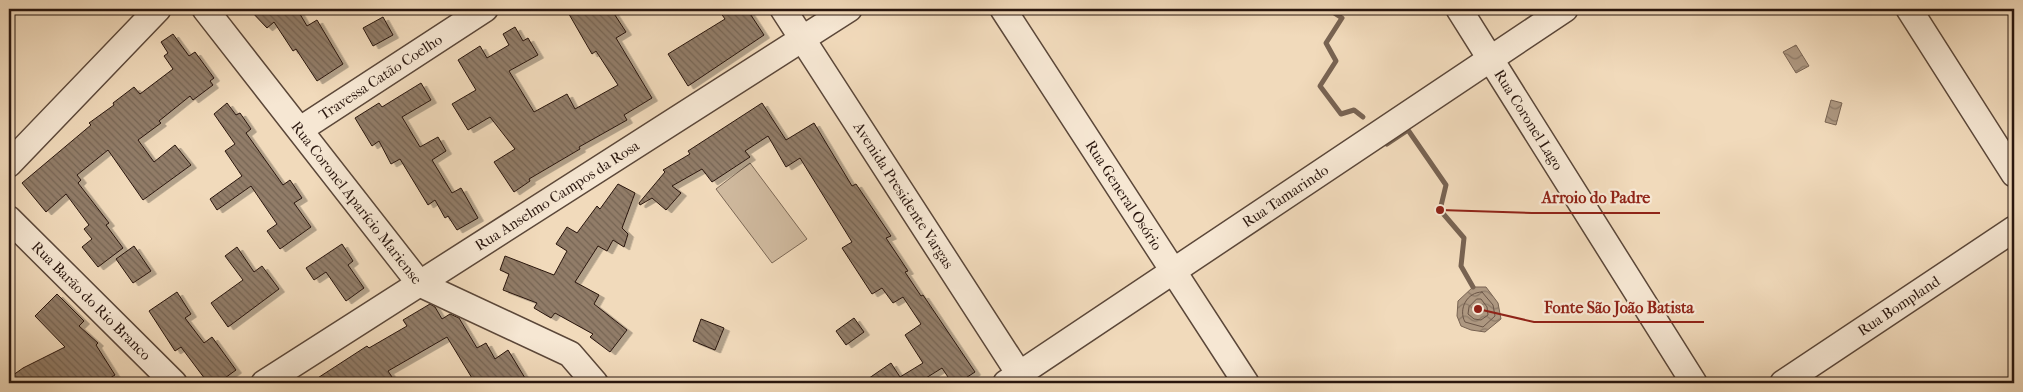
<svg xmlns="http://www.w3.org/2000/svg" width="2023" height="392" font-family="'IM FELL French Canon',serif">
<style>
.pitch{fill:#cfb99e;stroke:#7c6856}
.water{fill:url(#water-waves);stroke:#786352}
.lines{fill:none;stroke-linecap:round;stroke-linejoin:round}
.shore{stroke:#6b5647;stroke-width:1}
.stream{stroke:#786352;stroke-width:5}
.building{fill:url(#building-back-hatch);stroke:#29160e;filter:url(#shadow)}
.minor-casing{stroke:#5b4739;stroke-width:28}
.minor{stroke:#f6e7d3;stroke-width:25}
.labels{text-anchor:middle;stroke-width:4.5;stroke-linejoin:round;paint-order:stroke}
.street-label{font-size:15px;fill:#29160e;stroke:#f6e7d3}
.leader{fill:none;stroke:#8f2418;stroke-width:2}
.callout-dot{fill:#8f2418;stroke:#f6e7d3;stroke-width:2}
.callout-label{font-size:16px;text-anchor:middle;font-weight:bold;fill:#8f2418;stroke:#f6e7d3;stroke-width:4.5;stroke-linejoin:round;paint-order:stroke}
</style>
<defs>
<pattern id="water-waves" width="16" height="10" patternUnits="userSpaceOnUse" patternTransform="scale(1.25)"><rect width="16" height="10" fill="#ad9780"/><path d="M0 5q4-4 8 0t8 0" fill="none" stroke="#8d7a67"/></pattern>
<pattern id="building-back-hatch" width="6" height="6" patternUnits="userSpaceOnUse" patternTransform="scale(1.25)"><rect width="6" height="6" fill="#917c68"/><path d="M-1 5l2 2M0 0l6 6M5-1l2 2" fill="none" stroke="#766554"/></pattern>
<filter id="shadow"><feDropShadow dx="5.5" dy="3" stdDeviation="0" flood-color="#0004"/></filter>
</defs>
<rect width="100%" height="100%" fill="#f1dabb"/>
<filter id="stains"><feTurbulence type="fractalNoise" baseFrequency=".004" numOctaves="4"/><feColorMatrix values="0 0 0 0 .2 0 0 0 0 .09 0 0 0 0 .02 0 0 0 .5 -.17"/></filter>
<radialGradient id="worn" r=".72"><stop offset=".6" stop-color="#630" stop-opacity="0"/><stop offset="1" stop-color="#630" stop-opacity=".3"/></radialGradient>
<path class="pitch" d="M750 163 807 239 772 263 716 189Z"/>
<g class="water">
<path d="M1796 45 1809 66 1796 73 1783 52Z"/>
<path d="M1831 100 1842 103 1836 125 1825 122Z"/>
<path d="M1473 287H1486L1498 303 1501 319 1485 332 1471 330 1461 326 1457 316 1458 301Z"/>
</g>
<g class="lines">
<g class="shore">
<path d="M1482 292 1493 305 1495 316 1483 327 1465 322C1458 309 1467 292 1482 292Z"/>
<path d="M1477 299H1481L1487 307 1488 315 1481 320 1474 319 1468 314 1469 307Z"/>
</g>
<g class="stream">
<path d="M1328 9 1342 18 1326 43 1336 61 1320 86 1341 114 1354 110 1363 117"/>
<path d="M1387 144 1408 130 1446 185 1440 210 1464 238 1461 266 1473 287"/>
</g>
</g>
<g class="building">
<path d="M249 9H297L307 26 317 20 343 64 317 81 296 49 293 51 274 22 267 28Z"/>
<path d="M566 9H611L626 32 616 38 652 98 624 115 627 120 579 147 580 149 529 179 530 181 514 192 494 162 515 149 490 117 468 130 452 104 476 90 458 60 480 46 487 58 509 45 503 34 515 27 523 41 528 38 538 55 509 71 534 112 567 94 575 109 618 85 596 51 592 54Z"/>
<path d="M718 9H747L764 35 688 86 668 54 725 19Z"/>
<path d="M383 17 393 35 373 46 363 28Z"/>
<path d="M173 34 189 56 195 52 214 78 210 81 213 85 193 100 190 96 159 121 161 123 138 140 154 162 175 145 191 165 143 200 108 150 77 175 81 180 78 183 109 223 106 225 123 248 98 267 82 247 92 239 84 229 89 225 66 194 46 212 22 183 91 125 89 123 114 105 113 103 134 87 140 94 173 69 164 56 168 53 161 42Z"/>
<path d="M421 83 431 100 402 117 420 147 438 137 446 151 432 160 452 193 461 188 478 218 457 230 448 216 445 218 435 200 428 205 400 159 391 164 379 141 372 146 355 118 379 103 382 107Z"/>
<path d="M227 103 236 115 240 113 251 129 246 133 283 185 290 180 302 198 294 203 311 227 280 249 267 231 277 224 251 186 217 210 210 199 242 176 225 151 235 144 214 114Z"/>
<path d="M762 103 786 140 814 123 852 186 856 184 891 236 886 238 908 271 905 272 921 296 923 295 975 372 958 383H952L942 368 918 383H862L891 363 900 377 923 363 905 335 921 324 903 297 893 303 882 288 872 294 842 248 852 242 800 158 786 167 768 136 745 151 750 157 712 182 702 169 672 186 681 193 666 210 652 198 640 205 639 203 665 172 663 170 690 154 688 151Z"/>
<path d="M618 184 635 193 622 228 628 234 624 247 613 240 607 251 598 246 575 282 599 295 594 304 627 330 610 352 590 337 593 334 555 313 551 318 534 308 537 303 503 290 509 274 500 270 505 256 554 275 567 251 556 244 567 227 577 233 597 206 600 209Z"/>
<path d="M342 244 353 261 348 265 364 288 346 301 326 272 314 280 306 268Z"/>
<path d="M134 246 151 271 133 283 116 259Z"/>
<path d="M237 247 254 272 262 266 279 289 228 327 211 303 243 280 225 256Z"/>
<path d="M177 292 191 314 185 318 204 343 212 337 236 370 218 383H208L181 347 175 351 149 311Z"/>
<path d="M57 294 84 321 79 326 98 343 96 345 115 375 102 383H9V378L23 368 65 347 35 316Z"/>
<path d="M430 304 435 307 442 319 450 314 459 318 477 348 486 343 495 359 508 350 528 383H475L447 337 388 371 396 383H310L367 346 369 348 407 326 403 320Z"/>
<path d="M854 318 864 332 846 345 836 331Z"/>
<path d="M701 319 724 328 715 350 693 341Z"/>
</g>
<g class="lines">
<g class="minor-casing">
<g id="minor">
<path id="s1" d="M205 9 420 284 570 354 595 383"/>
<path id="s2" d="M783 9 1025 383"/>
<path id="s3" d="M1003 9 1246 383"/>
<path id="s4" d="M1459 9 1694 383"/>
<path d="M1909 9 2014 174"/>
<path id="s5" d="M301 129 485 9"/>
<path d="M9 164 158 9"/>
<path id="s6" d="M9 219 174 383"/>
<path id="s7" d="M264 383 849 9"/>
<path id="s8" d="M1006 383 1565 9"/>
<path id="s9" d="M1783 383 2014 229"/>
</g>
</g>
<use href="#minor" class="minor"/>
</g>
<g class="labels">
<g class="street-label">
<text dy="5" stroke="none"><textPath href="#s5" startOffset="95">Travessa Catão Coelho</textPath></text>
<text dy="5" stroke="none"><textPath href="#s4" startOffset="131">Rua Coronel Lago</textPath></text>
<text dy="5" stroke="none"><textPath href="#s7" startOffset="348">Rua Anselmo Campos da Rosa</textPath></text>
<text dy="5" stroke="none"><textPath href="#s2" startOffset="222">Avenida Presidente Vargas</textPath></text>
<text dy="5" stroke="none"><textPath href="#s3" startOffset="222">Rua General Osório</textPath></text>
<text dy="5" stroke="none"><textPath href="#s8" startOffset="336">Rua Tamarindo</textPath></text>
<text dy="5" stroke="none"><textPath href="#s1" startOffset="246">Rua Coronel Aparício Mariense</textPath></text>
<text dy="5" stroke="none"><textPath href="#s6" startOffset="116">Rua Barão do Rio Branco</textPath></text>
<text dy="5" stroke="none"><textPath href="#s9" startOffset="139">Rua Bompland</textPath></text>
</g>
</g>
<path class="leader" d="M1440 210L1532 213H1660M1478 309L1534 322H1704"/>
<g class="callout-dot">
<circle cx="1440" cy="210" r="5"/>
<circle cx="1478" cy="309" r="5"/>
</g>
<g class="callout-label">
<text x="1596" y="203">Arroio do Padre</text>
<text x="1619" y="313">Fonte São João Batista</text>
</g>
<rect width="2023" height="392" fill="none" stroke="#f1dabb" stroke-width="30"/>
<rect x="10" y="10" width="2003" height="372" fill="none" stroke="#29160e" stroke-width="2.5"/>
<rect x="15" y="15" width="1993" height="362" fill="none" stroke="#29160e"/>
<rect width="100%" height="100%" filter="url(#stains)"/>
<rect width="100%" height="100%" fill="url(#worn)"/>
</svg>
